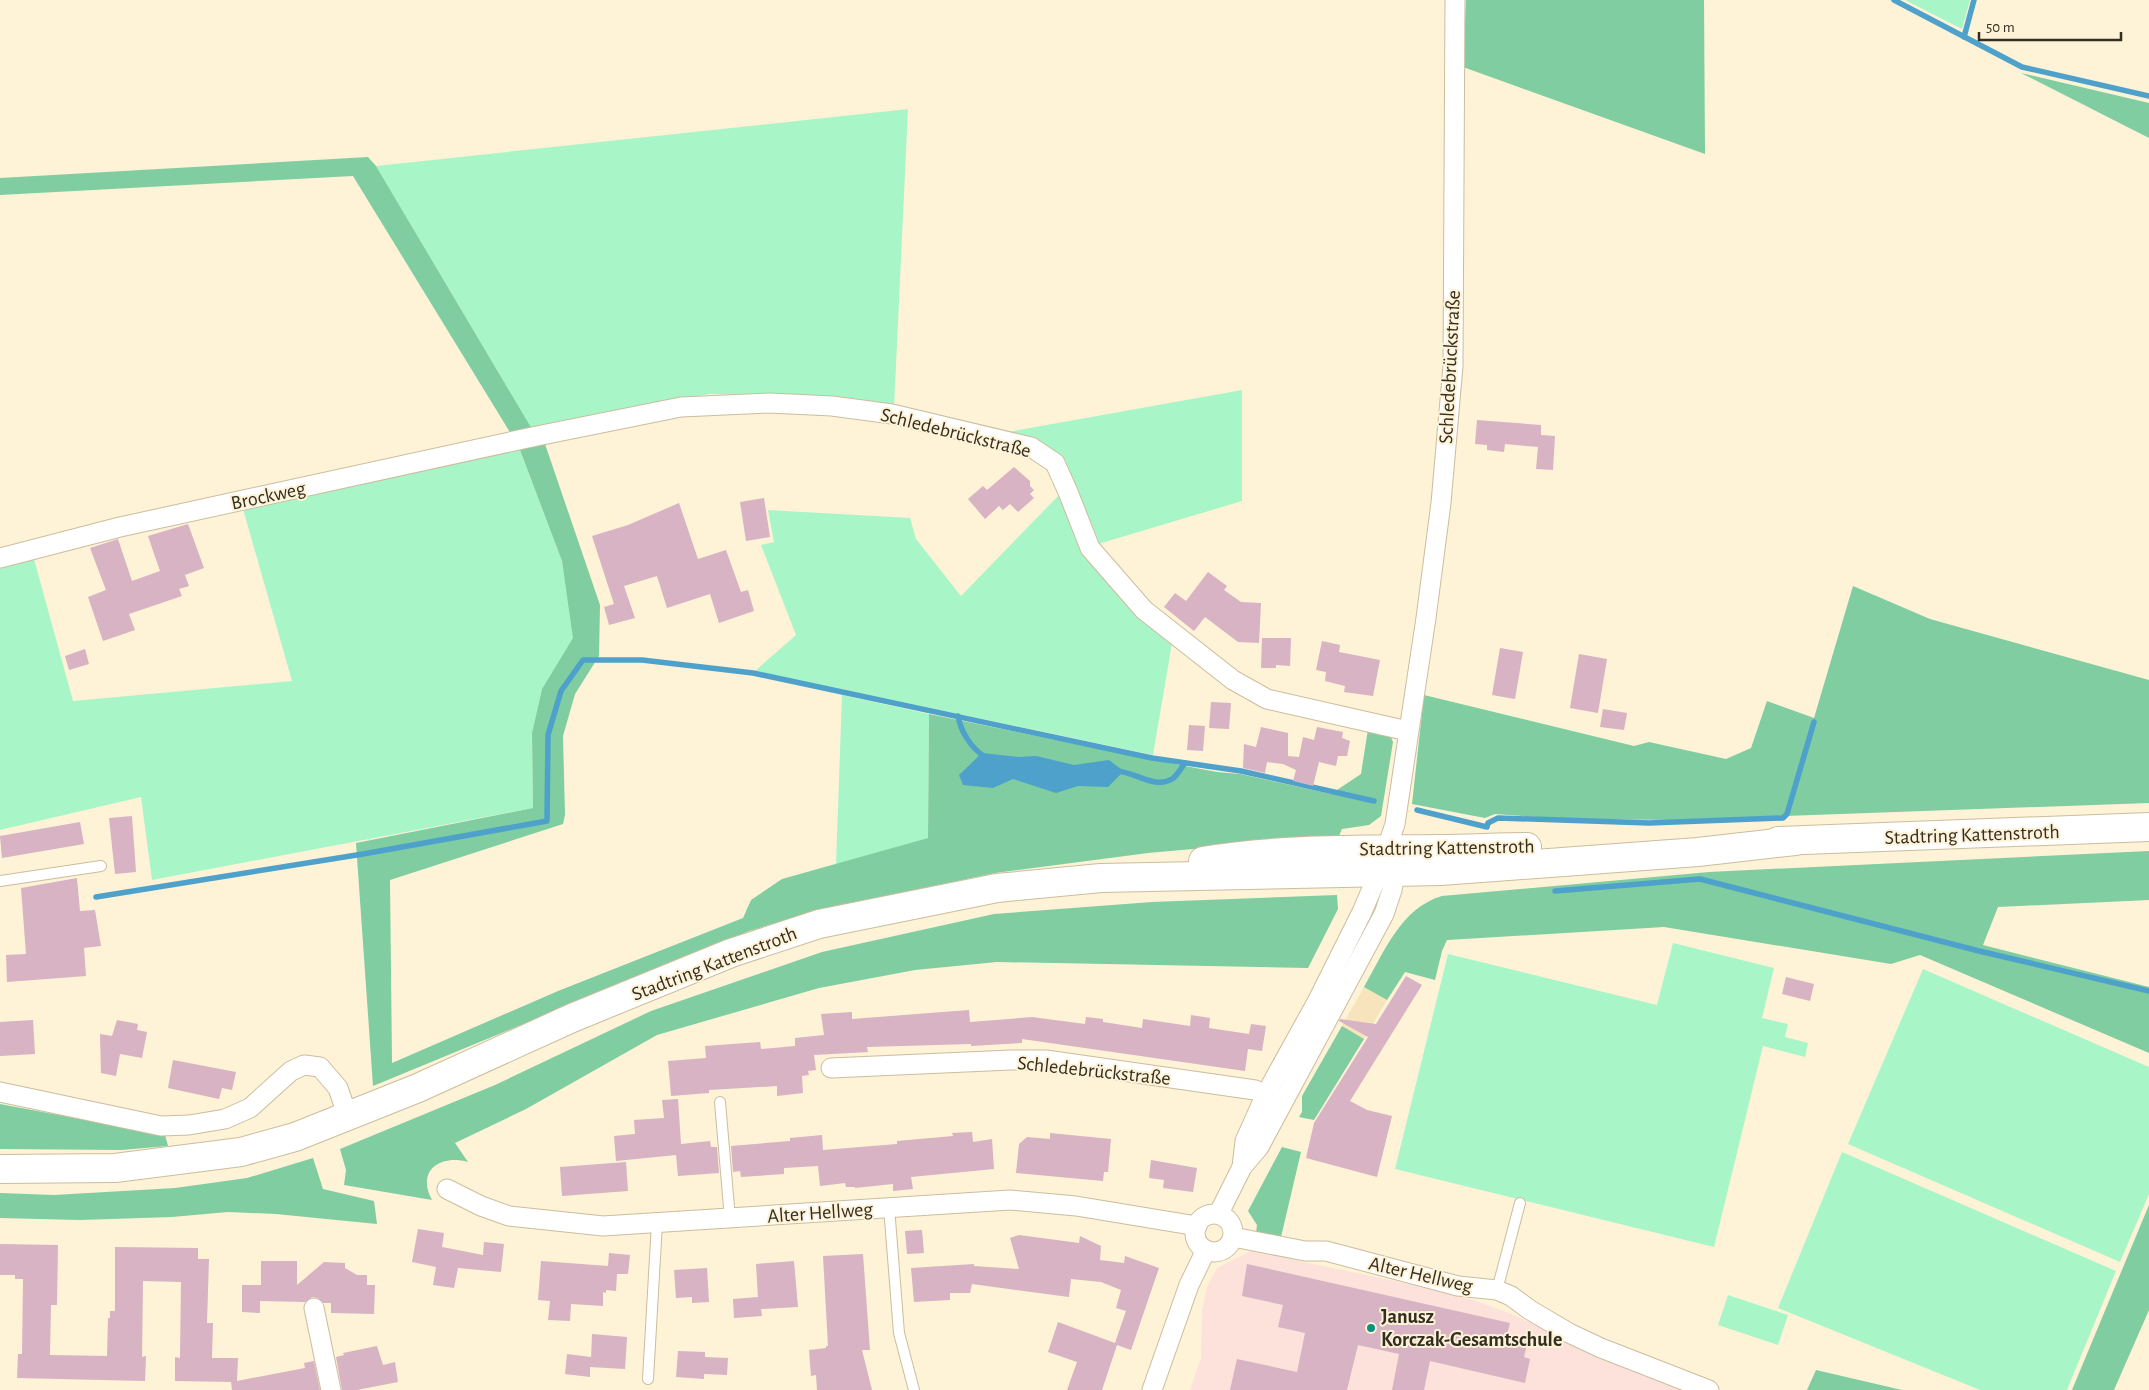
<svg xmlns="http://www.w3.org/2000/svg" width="2149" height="1390" font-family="'Alegreya Sans',sans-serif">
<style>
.built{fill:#f7e4bc}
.education{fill:#fce2db}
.green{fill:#a8f6c8}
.forest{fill:#7fcda0}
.water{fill:#4da1ca}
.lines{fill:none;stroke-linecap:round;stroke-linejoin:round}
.stream{stroke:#4da1ca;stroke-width:5.5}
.building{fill:#d7b3c3}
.service-casing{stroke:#cbbd9d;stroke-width:12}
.minor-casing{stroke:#cbbd9d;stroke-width:21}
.secondary-casing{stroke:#cbbd9d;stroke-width:30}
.service{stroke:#fff;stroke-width:10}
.minor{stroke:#fff;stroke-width:19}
.secondary{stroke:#fff;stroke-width:28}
.poi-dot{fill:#09927c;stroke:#fef2d7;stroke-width:2}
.labels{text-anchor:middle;stroke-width:4;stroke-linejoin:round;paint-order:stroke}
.street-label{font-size:20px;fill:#342e22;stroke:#fef2d7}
.poi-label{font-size:20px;font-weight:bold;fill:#342e22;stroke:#fef2d7;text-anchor:start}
</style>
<rect width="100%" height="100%" fill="#fef2d7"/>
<path class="built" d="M1364 987 1387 1000 1364 1039 1342 1026Z"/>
<path class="education" d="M1251 1251 1457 1294 1514 1315 1567 1341 1688 1390H1190L1201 1358 1202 1311 1207 1287 1217 1268Z"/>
<g class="green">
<path d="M1905 0H1970L1962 29Z"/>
<path d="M908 109 894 408 768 395 709 394 532 429 376 166Z"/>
<path d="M1242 390V501L1095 545 1058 457 1002 433Z"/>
<path d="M520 450 562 561 574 638 542 689 532 733 533 808 152 880 141 797 0 830V567L34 559 73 701 292 681 243 509Z"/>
<path d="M1060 494 1172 643 1153 755 755 671 796 635 761 545 774 542 768 510 910 518 916 539 961 596Z"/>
<path d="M842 695 929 714 928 838 836 865Z"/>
<path d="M1673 943 1774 968 1762 1018 1788 1024 1785 1037 1808 1043 1805 1057 1763 1046 1714 1247 1395 1169 1448 954 1657 1005Z"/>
<path d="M1923 969 2149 1067V1194L2120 1262 1848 1144Z"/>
<path d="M1842 1152 2116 1271 2067 1390H1980L1778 1308Z"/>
<path d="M1728 1295 1788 1315 1778 1345 1718 1325Z"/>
</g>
<g class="forest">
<path d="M1466 0H1704L1705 154 1463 67Z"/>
<path d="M2021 73 2149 103V138Z"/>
<path d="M368 157 376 166 532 429 511 434 353 176 0 195V178Z"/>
<path d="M545 444 600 605 599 656 575 694 563 736 565 815 563 824 390 880 392 1063 558 991 743 918 751 900 782 879 928 838 929 714 1153 760 1217 772 1240 774 1331 794 1361 774 1368 729 1390 735 1393 742 1381 816 1369 825 1342 829 1339 836 1148 853 995 873 816 911 749 931 373 1086 356 843 533 808 532 733 542 689 573 638 562 561 520 450Z"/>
<path d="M1853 586 1930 619 2149 680V803L1673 820 1566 819 1495 814 1485 818 1412 804 1424 695 1634 746 1649 742 1726 759 1751 748 1767 701 1814 718Z"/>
<path d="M2149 851V900L1998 907 1983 945 2149 987V1053L1920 955 1891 964 1664 927 1447 940 1442 951 1435 980 1405 972 1387 1000 1364 987C1384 952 1401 908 1442 896L1709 872Z"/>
<path d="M1337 895 1338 909 1308 968 997 962 915 970 819 988 657 1035 526 1109 455 1143 468 1162C440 1154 416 1171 432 1200L344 1185 346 1170 340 1149 495 1085 651 1011 822 952 994 914 1152 902Z"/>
<path d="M1342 1026 1364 1039 1314 1120 1299 1117 1302 1112V1096Z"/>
<path d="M0 1104 165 1135 168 1146 121 1150 0 1149Z"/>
<path d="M1282 1147 1301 1152 1281 1237 1256 1233 1257 1225 1248 1211Z"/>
<path d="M313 1158 323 1189 374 1201 377 1224 276 1214 228 1212 172 1217 80 1220 0 1218V1193L54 1195 175 1188 247 1178Z"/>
<path d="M2149 1205V1310L2114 1390H2072Z"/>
<path d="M1816 1370 1902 1390H1807Z"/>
</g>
<path class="water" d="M982 753 1019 757 1036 756 1074 765 1109 760 1121 769V774L1108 787 1078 786 1056 793 1013 779 993 788 963 785 959 775Z"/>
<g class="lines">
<g class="stream">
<path d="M1894 0 2022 67 2149 96"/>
<path d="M1964 37 1974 0"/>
<path d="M958 716C961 732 971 748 985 757"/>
<path d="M1114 771C1133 770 1154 790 1172 779 1177 776 1181 768 1185 763"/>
<path d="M1417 810 1487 827 1488 823 1498 818 1649 823 1783 818 1787 814 1814 722"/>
<path d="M1555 891 1700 879 1979 951 2149 991"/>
<path d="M96 897 363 854 547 821 548 735 561 691 583 660H642L753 673 1152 758 1241 771 1374 801"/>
</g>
</g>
<g class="building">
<path d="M1477 420 1541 425V435L1555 436 1553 470 1536 469 1538 447 1505 444 1504 452 1487 450V445L1475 444Z"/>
<path d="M1014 467 1030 481V486L1034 490 1030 494 1034 498 1018 512 1010 504 1003 510 999 506 985 519 968 499 983 486 987 490Z"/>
<path d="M764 498 770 537 746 541 740 502Z"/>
<path d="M679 503 698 559 726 550 741 592 748 590 754 611 719 623 710 594 667 608 657 576 624 586 635 618 609 625 604 607 614 604 592 536 628 525Z"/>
<path d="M188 524 204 568 185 575 189 586 179 589 182 596 129 614 135 630 103 641 88 597 106 590 90 548 118 539 132 581 160 571 148 536Z"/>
<path d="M1208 572 1227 586 1224 590 1241 602 1261 603 1259 643 1238 642 1205 617 1194 631 1164 607 1175 593 1186 601Z"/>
<path d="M1262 638H1291L1290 666 1276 665V668H1261Z"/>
<path d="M1322 641 1340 645 1339 652 1380 660 1373 696 1344 692 1345 686 1325 681 1326 672 1316 670Z"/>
<path d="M1500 648 1523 652 1515 699 1492 695Z"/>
<path d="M85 649 89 664 69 670 65 656Z"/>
<path d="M1579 654 1607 659 1598 713 1570 708Z"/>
<path d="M1211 702 1231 703 1229 729 1209 728Z"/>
<path d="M1603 709 1627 713 1624 730 1600 727Z"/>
<path d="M1189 725 1205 726 1203 751 1187 750Z"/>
<path d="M1261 727 1288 733V756L1299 757 1303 737 1314 740 1317 727 1343 732 1342 738 1350 741 1347 756H1338L1336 766 1319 762 1313 786 1293 781 1296 770 1283 764 1267 762 1265 773 1243 768 1244 744 1256 747Z"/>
<path d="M132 816 136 872 115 874 109 818Z"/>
<path d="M80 822 84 844 2 858 0 836Z"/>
<path d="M77 878 80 911 95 910 101 946 84 948 86 976 7 982 6 955 26 954 21 888Z"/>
<path d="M1406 976 1422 985 1350 1101 1367 1110 1392 1116 1377 1177 1306 1158 1314 1123 1368 1037 1339 1021 1340 1019 1376 1024Z"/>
<path d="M1786 977 1814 984 1810 1001 1782 994Z"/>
<path d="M969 1010 970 1022 1032 1017 1085 1024 1086 1017 1103 1019V1022L1142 1028 1143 1019 1190 1026 1191 1015 1210 1018 1209 1028 1249 1034 1251 1024 1266 1026 1262 1051 1248 1049 1245 1071 1022 1039V1043L971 1046V1044L867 1047 868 1052 814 1055 816 1070 808 1071 809 1075 802 1076 803 1093 777 1096V1086L709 1090V1093L671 1096 668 1061 706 1058 705 1046 760 1042 761 1049 795 1046V1038L824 1035 821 1014 852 1012V1019Z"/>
<path d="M33 1020 35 1054 0 1056V1022Z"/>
<path d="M117 1020 138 1024 137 1030 147 1032 142 1058 120 1054 116 1076 101 1073 100 1034 112 1036Z"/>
<path d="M173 1060 236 1072 232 1090 222 1088 219 1099 168 1088Z"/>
<path d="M678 1099 681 1144 710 1141 711 1147H717L719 1173 678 1176 676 1155 616 1161 614 1136 635 1134 634 1120 664 1118 662 1100Z"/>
<path d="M972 1132 973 1142 992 1139 994 1169 911 1177 913 1189 893 1191V1184L855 1188V1187H846L845 1183 820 1186 818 1166 784 1168V1174L741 1177 740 1171 733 1172 731 1146 790 1141V1138L822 1135 823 1150 897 1144V1141L953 1136 952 1133Z"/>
<path d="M1050 1133 1111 1139 1108 1172H1104L1103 1181 1016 1173 1019 1144 1027 1137 1050 1139Z"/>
<path d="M1151 1160 1197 1168 1193 1192 1163 1188 1164 1180 1149 1178Z"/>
<path d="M626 1162 628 1191 562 1196 560 1167Z"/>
<path d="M418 1229 444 1233 442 1247 483 1255 484 1242 504 1244 501 1272 458 1268 454 1288 433 1285 436 1267 412 1262Z"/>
<path d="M922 1230 924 1253 907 1254 905 1231Z"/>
<path d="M1019 1235 1079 1243 1080 1236 1101 1246 1100 1260 1124 1263 1125 1256 1159 1268 1131 1350 1117 1345 1102 1390H1067L1077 1362 1048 1352 1058 1322 1115 1343 1126 1311 1116 1308 1121 1290 1101 1282 1071 1279 1069 1297 972 1284 970 1293H950V1300L914 1302 911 1268 974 1264V1266L1019 1269 1010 1238Z"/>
<path d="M0 1244 58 1245 57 1305H51L50 1355 107 1356 108 1318H110V1311H115V1247L198 1248V1259H209L207 1323H213L212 1358H238L237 1381 305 1368 304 1363 314 1361 320 1390H232L231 1382 175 1381V1357L180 1358 181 1282 143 1281 142 1357 146 1356 145 1381 17 1378 18 1354H22L23 1279H15V1275H0Z"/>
<path d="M609 1253 630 1255 628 1274H617L616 1291 606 1290V1293L603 1292V1306L571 1304 570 1321 548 1320 550 1301 538 1300 541 1261 608 1266Z"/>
<path d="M863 1254 870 1350H862L872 1390H817L816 1375 811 1376 809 1350 826 1348V1346H828L823 1256Z"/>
<path d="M261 1261H297V1285L324 1262 345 1263V1268L357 1275H367V1285H375L374 1314 331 1313V1303H323L318 1298 312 1297 305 1302 260 1301V1313L242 1312V1285H261Z"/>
<path d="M794 1261 798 1307 761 1309 762 1316 734 1318 733 1299 758 1297 756 1264Z"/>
<path d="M1247 1264 1510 1323 1507 1335 1528 1340 1524 1357 1530 1359 1525 1383 1430 1361 1424 1390H1392L1399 1354 1358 1345 1347 1390H1230L1237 1359 1297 1372 1305 1333 1278 1327 1283 1305 1242 1296Z"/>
<path d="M707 1268 709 1302 692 1303V1297L676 1298 674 1270Z"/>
<path d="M592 1334 627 1337 625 1369 590 1367V1377L565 1374 567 1354 591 1357V1360Z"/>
<path d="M377 1346 383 1365 395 1362 398 1382 357 1390H342L336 1357 344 1355 343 1353Z"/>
<path d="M678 1351 705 1352V1357L728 1358 727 1375 704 1374V1379L676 1377Z"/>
</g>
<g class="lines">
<g class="service-casing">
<g id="service">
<path d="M0 881 101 866"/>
<path d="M720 1102 730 1219"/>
<path d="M889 1207 899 1333 914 1390"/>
<path d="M1497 1290 1520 1203"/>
<path d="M648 1379 657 1223"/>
</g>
</g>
<g class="minor-casing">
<g id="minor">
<path d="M0 558 120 527 537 436 681 407 769 403 832 406 892 414 1031 447 1055 463 1068 492 1090 548 1144 610 1233 680 1267 699 1408 731"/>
<path d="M831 1068 1011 1060H1046L1255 1090 1282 1102"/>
<path d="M0 1092 161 1126 189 1125 225 1119 250 1108 291 1071 304 1065 320 1067 338 1088 348 1117"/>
<path d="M1242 1167 1245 1141 1266 1094 1318 1000 1362 912 1379 872 1395 824 1426 618 1441 503 1453 366 1455 0"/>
<path d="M447 1189 481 1206 509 1216 603 1226 1010 1200 1076 1206 1197 1226"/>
<path d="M1219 1213 1242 1167 1259 1147 1384 914 1392 890 1397 862"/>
<circle cx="1214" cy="1233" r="19"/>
<path d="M1233 1237 1305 1251H1326L1458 1286 1497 1290 1511 1296 1530 1310 1569 1333 1601 1348 1709 1390"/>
<path d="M314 1308 331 1390"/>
<path d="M1152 1390 1189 1285 1206 1250"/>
</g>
</g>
<g class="secondary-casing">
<g id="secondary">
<path d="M1778 841 2149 827"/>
<path d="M1203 861C1281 848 1360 850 1439 849 1469 849 1498 847 1527 847"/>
<path d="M0 1169 115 1168 241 1152 295 1137 418 1088 572 1018 731 953 819 924 997 888 1101 878 1441 871 1698 852 1795 841"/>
</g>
</g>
<use href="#service" class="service"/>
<use href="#minor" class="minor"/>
<use href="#secondary" class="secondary"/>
</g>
<circle class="poi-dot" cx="1371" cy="1328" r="5"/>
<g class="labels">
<g class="street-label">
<text transform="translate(1449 367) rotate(-87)" y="7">Schledebrückstraße</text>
<text transform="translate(956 432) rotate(14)" y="7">Schledebrückstraße</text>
<text transform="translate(268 495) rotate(-12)" y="7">Brockweg</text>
<text transform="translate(1972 834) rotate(-2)" y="7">Stadtring Kattenstroth</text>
<text transform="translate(1447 847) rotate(-1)" y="7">Stadtring Kattenstroth</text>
<text transform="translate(714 963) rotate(-21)" y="7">Stadtring Kattenstroth</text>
<text transform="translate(1094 1070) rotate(6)" y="7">Schledebrückstraße</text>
<text transform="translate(820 1212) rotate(-4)" y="7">Alter Hellweg</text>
<text transform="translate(1421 1274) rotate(13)" y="7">Alter Hellweg</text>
</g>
<g class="poi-label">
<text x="1381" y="1323">Janusz<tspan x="1381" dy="23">Korczak-Gesamtschule</tspan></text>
</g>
</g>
<path d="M1979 32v8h142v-8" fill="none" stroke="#342e22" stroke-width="2.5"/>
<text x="1986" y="32" font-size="15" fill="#342e22" stroke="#fef2d7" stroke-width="4" paint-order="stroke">50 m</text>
</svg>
